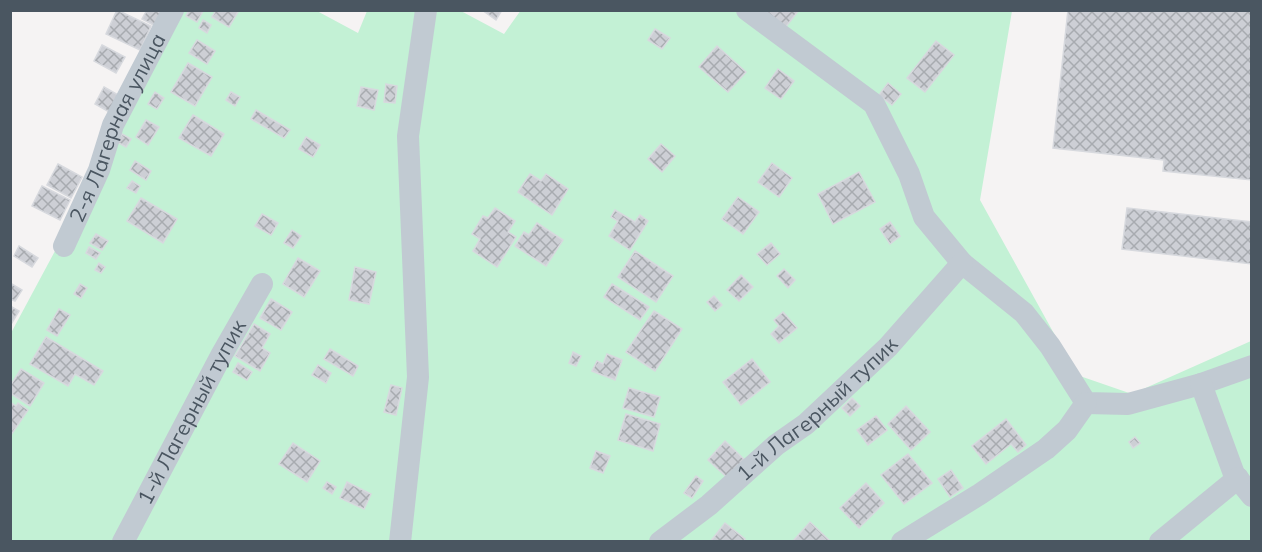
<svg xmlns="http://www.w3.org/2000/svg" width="1262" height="552" font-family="Mulish,sans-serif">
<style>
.garden{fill:#c3f1d5}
.building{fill:url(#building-cross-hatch);stroke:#d7d9de;stroke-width:1.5}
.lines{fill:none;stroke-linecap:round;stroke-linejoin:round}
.minor{stroke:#c1cad2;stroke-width:22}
.labels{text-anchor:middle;stroke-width:4.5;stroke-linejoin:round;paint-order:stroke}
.street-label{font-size:21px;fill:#4a5661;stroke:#fff}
</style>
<defs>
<pattern id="building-cross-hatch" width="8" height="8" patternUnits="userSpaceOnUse" patternTransform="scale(1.5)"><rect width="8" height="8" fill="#cdcfd5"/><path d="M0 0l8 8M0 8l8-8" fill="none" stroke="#a8abb0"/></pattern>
</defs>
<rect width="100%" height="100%" fill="#f5f3f3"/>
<path class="garden" d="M521 10 1012 11 980 200 1077 375 1132 394 1251 341V541L11 542V333L55 251 169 11H317L358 33 367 11H461L504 34Z"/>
<g class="building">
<path d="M117 10 151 26 140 50 106 34Z"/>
<path d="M147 10H156L163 15 157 27 142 19Z"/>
<path d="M189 10H202L203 11 197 22 186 16Z"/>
<path d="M216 10H235L238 12 229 27 212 17Z"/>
<path d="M482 10H502L496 20Z"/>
<path d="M753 10H799L781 33Z"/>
<path d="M1068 10H1252V180L1163 171 1164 160 1053 148Z"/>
<path d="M203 20 211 25 207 33 199 28Z"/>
<path d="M655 29 670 38 662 49 648 40Z"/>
<path d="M197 40 215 51 207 64 189 53Z"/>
<path d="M936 41 954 55 925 92 907 78Z"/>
<path d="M102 45 125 57 116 73 94 61Z"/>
<path d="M717 46 746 72 728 92 699 67Z"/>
<path d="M188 63 212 77 195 106 171 92Z"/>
<path d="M778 69 794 81 781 99 765 88Z"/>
<path d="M888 83 901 94 892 105 879 95Z"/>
<path d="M386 84 397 86 395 103 384 102Z"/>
<path d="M104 87 120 96 111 113 95 104Z"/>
<path d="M361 87 378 90 374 110 357 106Z"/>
<path d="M155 92 164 98 157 109 148 104Z"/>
<path d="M231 92 240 97 235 106 226 100Z"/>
<path d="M256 110 290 130 284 138 251 119Z"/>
<path d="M193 115 224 134 211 156 179 138Z"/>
<path d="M146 120 159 127 148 145 136 137Z"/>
<path d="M122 134 131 139 126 147 117 142Z"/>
<path d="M306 137 320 145 313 157 299 149Z"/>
<path d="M661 144 675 156 662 172 648 159Z"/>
<path d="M135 161 151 171 146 180 130 170Z"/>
<path d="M772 163 792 178 779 197 758 182Z"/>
<path d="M58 164 82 177 71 198 47 185Z"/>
<path d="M859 172 875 202 833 224 818 194Z"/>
<path d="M530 174 541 181 546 174 568 189 552 215 518 192Z"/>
<path d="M132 181 140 186 136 193 127 188Z"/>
<path d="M42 186 70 200 60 220 32 206Z"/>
<path d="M738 197 759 212 743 234 722 219Z"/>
<path d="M141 198 177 219 163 243 127 221Z"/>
<path d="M495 208 515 221 508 232 516 237 497 267 473 251 480 239 472 234 483 216 488 218Z"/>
<path d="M1127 208 1252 222V264L1122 249Z"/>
<path d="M615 210 635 222 640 215 648 221 630 250 609 236 618 221 611 217Z"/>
<path d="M262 214 278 223 271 235 255 226Z"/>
<path d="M890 222 900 236 890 244 880 229Z"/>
<path d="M537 223 563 240 546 266 515 246 524 232 529 235Z"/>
<path d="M292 230 301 236 293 248 284 243Z"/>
<path d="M96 234 108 241 102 250 90 243Z"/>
<path d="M771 243 780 254 767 265 757 254Z"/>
<path d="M19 246 38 258 32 267 14 256Z"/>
<path d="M89 247 100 253 96 259 86 253Z"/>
<path d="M635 251 673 276 656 302 618 277Z"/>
<path d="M298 258 320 271 304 297 283 284Z"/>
<path d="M99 263 105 267 101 273 95 270Z"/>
<path d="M355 267 376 272 369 304 349 300Z"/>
<path d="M784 269 795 280 788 288 777 276Z"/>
<path d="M741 275 753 287 739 301 727 290Z"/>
<path d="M10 283 22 290 15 301 10 299Z"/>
<path d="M80 284 87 288 81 298 74 294Z"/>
<path d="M612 284 649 307 640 320 604 297Z"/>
<path d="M714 296 722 305 715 311 707 302Z"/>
<path d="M271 299 292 312 281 330 260 318Z"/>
<path d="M10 306 19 311 10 326Z"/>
<path d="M59 309 70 315 57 336 47 330Z"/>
<path d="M654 311 682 329 655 371 626 352Z"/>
<path d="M783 312 797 328 779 343 771 334 779 326 774 320Z"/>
<path d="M254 324 270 334 262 348 270 353 260 371 235 356Z"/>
<path d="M46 337 103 371 94 385 75 374 68 386 30 364Z"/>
<path d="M330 349 358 366 353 376 324 359Z"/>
<path d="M573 352 581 356 576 366 569 363Z"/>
<path d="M607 354 622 360 615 380 592 371 597 361 603 364Z"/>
<path d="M752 359 770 382 741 405 723 382Z"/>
<path d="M238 363 252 372 247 380 233 372Z"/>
<path d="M318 365 331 373 326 383 312 375Z"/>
<path d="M21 369 44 383 30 406 10 393V386Z"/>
<path d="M391 385 402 388 396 415 384 412Z"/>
<path d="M629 388 660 397 654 417 623 408Z"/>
<path d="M852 398 860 406 850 416 842 408Z"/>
<path d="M10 402 16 406 18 403 28 410 11 435Z"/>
<path d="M906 406 930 432 911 450 888 424Z"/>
<path d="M626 414 660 424 653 451 618 440Z"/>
<path d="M876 416 887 430 868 445 857 430Z"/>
<path d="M1006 419 1026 445 1018 452 1011 444 986 464 972 446Z"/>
<path d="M1135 437 1140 443 1133 448 1129 442Z"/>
<path d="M725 441 749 464 732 482 708 460Z"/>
<path d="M293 443 320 461 307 482 279 464Z"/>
<path d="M596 451 610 456 603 473 590 468Z"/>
<path d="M908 454 932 483 904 504 881 475Z"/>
<path d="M951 470 963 488 950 497 938 479Z"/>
<path d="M696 476 703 481 692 498 684 493Z"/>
<path d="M327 482 336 487 332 494 323 488Z"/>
<path d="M347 482 371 494 364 509 340 498Z"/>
<path d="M866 483 884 503 859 528 840 508Z"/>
<path d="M810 522 831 542 793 541Z"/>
<path d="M725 523 745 539 743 542H710Z"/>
</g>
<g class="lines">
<g class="minor">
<path d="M747 10 874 104 909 174 924 217 962 263 1024 313 1050 346 1086 403 1128 404 1201 384 1252 366"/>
<path id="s1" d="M64 246 99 170 113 125 173 10"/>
<path d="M1201 384 1234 474 1252 496"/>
<path id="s2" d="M123 542 222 354 262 284"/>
<path d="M400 542 418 377 408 136 426 10"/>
<path id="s3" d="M660 542 709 505 776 445 806 424 888 347 962 263"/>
<path d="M902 542 980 494 1046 449 1067 430 1086 403"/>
<path d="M1160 542 1238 478"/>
</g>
</g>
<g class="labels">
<g class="street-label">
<text dy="7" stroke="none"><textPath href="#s1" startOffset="130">2-я Лагерная улица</textPath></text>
<text dy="7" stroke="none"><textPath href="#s3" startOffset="206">1-й Лагерный тупик</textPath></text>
<text dy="7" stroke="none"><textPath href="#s2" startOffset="147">1-й Лагерный тупик</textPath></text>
</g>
</g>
<rect width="1262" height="552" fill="none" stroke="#4a5661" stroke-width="24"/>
</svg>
